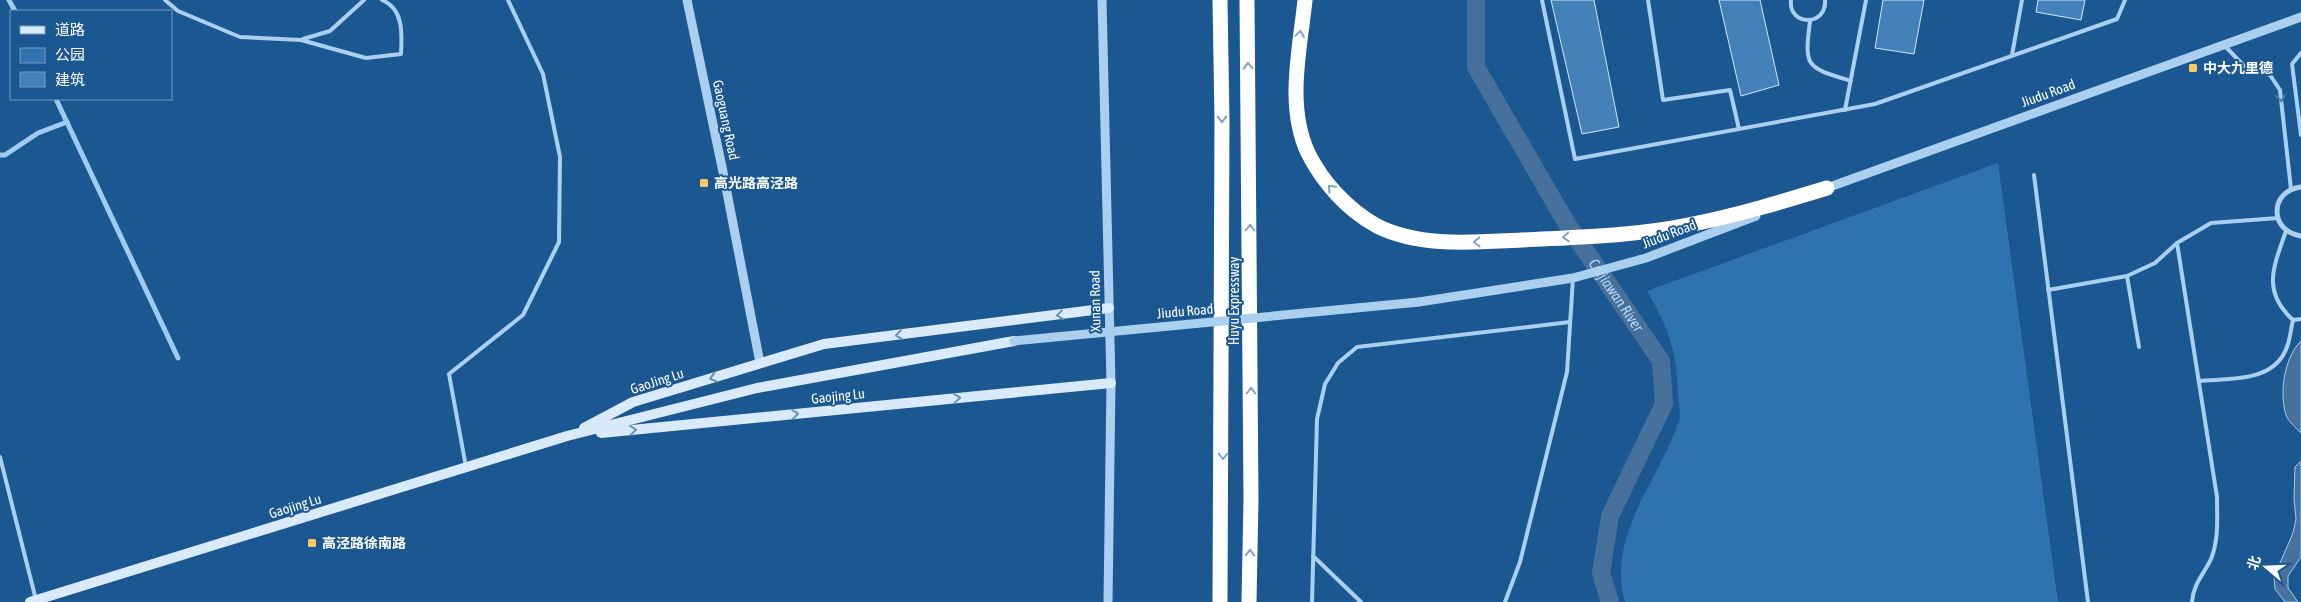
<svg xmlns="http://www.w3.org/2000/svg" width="2301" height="602" font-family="'Asap Condensed','Noto Sans SC',sans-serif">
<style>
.green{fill:#2e72b0}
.water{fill:#47719b;stroke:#9fcbf1}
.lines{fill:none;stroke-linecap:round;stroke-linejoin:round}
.stream{stroke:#9fcbf1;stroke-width:5}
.canal{stroke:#47719b;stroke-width:18}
.building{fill:#4481b9;stroke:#d2e7fa}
.service{stroke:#abcfef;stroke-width:4}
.minor{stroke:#abcfef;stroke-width:5}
.tertiary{stroke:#abcfef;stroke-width:9}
.secondary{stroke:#d9eafa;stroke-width:10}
.motorway{stroke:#fff;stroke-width:15}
.tertiary-bridge{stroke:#abcfef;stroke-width:9}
.oneway{stroke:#82a3c3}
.oneway2{stroke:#467cae}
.oneway3{stroke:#6792bc}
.poi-dot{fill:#ffc969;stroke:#1b5892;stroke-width:2}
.labels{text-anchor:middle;stroke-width:4;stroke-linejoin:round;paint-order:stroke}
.poi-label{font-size:14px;font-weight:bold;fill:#fff;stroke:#1b5892;text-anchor:start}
.street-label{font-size:14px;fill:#fff;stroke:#1b5892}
.water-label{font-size:15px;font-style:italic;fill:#b8d8f5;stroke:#1b5892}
</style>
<rect width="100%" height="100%" fill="#1b5892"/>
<path class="green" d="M1998 163 2058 602H1625C1606 536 1659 480 1679 421 1681 414 1679 403 1678 395 1677 351 1669 329 1647 291Z"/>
<g class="water">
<path d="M2301 341V433C2296 428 2288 421 2286 415 2279 393 2284 358 2301 341Z"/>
<path d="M2301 461V557L2288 576V588L2298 602H2285L2275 589 2274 577 2293 533 2296 519 2294 499 2295 467Z"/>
</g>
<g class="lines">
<g class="stream">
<path d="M9 0 15 11"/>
<path d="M56 99 178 358"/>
<path d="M0 155H5L38 133 67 122"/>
</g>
<path class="canal" id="s1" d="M1476 0V67L1567 224 1661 361 1664 404 1610 516 1601 573 1610 602"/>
</g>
<g class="building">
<path d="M1551 0H1594L1619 127 1582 134Z"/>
<path d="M1719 0H1760L1779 85 1741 96Z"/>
<path d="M1883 0H1924L1914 54 1875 48Z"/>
<path d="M2038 0H2085L2081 20 2036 12Z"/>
</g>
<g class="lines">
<g class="service">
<path d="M165 0 178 11 240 37 301 40 366 58 401 54C402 34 404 9 382 0"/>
<path d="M1542 0 1575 159 1875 104 2117 19 2125 0"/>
<path d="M1648 0 1663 100 1730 90 1739 129"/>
<path d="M1791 0C1788 26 1827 27 1825 0"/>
<path d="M1810 21C1804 68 1806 67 1851 81"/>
<path d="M303 39 330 31 364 0"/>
<path d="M2225 46 2244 66 2270 75 2280 90 2291 189"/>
<path d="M2301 53 2292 64 2301 135"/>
<path d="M2012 55 2022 0"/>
<path d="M1845 110 1866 0"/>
<path d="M2034 175 2088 602"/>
<path d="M2286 231C2274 266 2261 291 2293 320L2301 319"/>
<path d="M2177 243 2217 497C2217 518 2219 539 2211 559 2204 574 2193 584 2192 602"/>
<path d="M2127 276 2139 347"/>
<path d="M2048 290 2127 276 2155 263 2177 243 2211 223 2278 218"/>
<path d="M2199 381C2230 378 2274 383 2287 347 2290 339 2291 329 2293 320"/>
<path d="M0 457 36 600"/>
<path d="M466 467 449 374 523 315 559 242 560 157 543 74 508 0"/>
<path d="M1313 556 1361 602"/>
<path d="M1312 602 1317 419 1325 384 1338 363 1357 347 1570 322"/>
<path d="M1505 602 1520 562 1567 372 1573 278"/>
</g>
<path class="minor" d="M2301 187C2269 191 2269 231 2301 236"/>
<g class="tertiary">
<path d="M687 0 723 172 760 363"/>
<path d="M1102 0 1111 383 1108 602"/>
<path d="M1824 189 2301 17"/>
<path d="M1419 302 1573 278 1646 258 1756 216"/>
</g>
<g class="secondary">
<path d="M584 428 633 402 824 344 1109 308"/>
<path d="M601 433 1111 383"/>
<path d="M30 602 567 436 757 388 1014 341"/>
</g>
<g class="motorway">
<path d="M1220 0 1222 120 1220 602"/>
<path d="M1247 0 1251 499 1249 602"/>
<path d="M1305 0C1300 49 1286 106 1308 153 1323 183 1348 210 1377 226 1421 248 1476 242 1522 240 1578 237 1634 236 1688 225 1735 216 1781 202 1827 188"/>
</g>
<path class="tertiary-bridge" d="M1014 341 1419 302"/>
</g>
<defs><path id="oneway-chevron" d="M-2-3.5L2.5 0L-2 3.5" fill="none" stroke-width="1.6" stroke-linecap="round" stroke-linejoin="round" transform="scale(1.25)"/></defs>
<g class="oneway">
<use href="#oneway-chevron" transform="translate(1300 34) rotate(-82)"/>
<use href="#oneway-chevron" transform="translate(1248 66) rotate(-91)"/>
<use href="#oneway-chevron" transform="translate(1222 119) rotate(89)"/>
<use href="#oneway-chevron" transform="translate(1331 188) rotate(-133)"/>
<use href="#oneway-chevron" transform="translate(1250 228) rotate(-90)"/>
<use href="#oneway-chevron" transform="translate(1566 237) rotate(177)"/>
<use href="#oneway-chevron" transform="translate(1477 242) rotate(179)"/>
<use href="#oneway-chevron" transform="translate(1251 391) rotate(-90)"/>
<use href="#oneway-chevron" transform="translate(1223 456) rotate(90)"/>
<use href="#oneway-chevron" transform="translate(1250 553) rotate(-89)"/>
</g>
<use class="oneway2" href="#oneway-chevron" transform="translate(2281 98) rotate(84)"/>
<g class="oneway3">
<use href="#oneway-chevron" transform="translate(1060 315) rotate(173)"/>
<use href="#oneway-chevron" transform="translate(899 335) rotate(173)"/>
<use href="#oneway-chevron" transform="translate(713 378) rotate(163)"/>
<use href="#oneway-chevron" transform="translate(957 398) rotate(-6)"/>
<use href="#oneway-chevron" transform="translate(795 414) rotate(-6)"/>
<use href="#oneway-chevron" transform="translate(633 430) rotate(-6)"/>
</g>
<g class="poi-dot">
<rect x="2188" y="63" width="10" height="10" rx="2.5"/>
<rect x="699" y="178" width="10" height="10" rx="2.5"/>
<rect x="307" y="538" width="10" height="10" rx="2.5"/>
</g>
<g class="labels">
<g class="poi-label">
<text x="2203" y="73">中大九里德</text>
<text x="714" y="188">高光路高泾路</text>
<text x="322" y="548">高泾路徐南路</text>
</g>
<g class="street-label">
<text transform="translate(2048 93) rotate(-20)" y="5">Jiudu Road</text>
<text transform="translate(726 120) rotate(78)" y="5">Gaoguang Road</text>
<text transform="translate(1669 234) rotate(-21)" y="5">Jiudu Road</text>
<text transform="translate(1095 301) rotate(-91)" y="5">Xunan Road</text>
<text transform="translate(1234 301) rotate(-90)" y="5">Huyu Expressway</text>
<text transform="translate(1185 311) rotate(-5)" y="5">Jiudu Road</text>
<text transform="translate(657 381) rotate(-18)" y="5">GaoJing Lu</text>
<text transform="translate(838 396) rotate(-6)" y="5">Gaojing Lu</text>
<text transform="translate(295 506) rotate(-17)" y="5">Gaojing Lu</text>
</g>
<g class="water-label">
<text dy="5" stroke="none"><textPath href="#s1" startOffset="335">Caijiawan River</textPath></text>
</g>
</g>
<rect x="10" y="10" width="162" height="90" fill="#1b5892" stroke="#769bbe"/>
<rect x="20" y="26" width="25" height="8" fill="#d9eafa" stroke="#769bbe"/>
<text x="55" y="35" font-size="15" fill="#ffffff">道路</text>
<rect x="20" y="48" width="25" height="15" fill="#2e72b0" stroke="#769bbe"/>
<text x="55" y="60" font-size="15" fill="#ffffff">公园</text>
<rect x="20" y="72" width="25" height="15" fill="#4481b9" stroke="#769bbe"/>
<text x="55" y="85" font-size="15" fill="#ffffff">建筑</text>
<g transform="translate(2266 567) rotate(289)" stroke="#1b5892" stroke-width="4" paint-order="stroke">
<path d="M0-4L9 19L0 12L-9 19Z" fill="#ffffff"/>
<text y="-8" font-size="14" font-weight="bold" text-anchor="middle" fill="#ffffff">北</text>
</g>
</svg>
